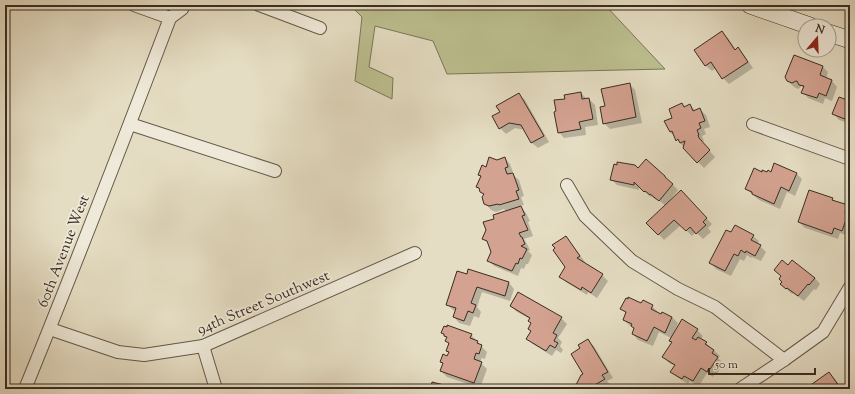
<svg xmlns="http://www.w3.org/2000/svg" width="855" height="394" font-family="'Sorts Mill Goudy',serif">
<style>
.green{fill:#bcbf8f;stroke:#7b7658}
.shadow{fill:#0003}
.building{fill:#d4a290;stroke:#3a2c22}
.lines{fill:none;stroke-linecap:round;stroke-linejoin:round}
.street-casing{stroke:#65584a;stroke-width:14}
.secondary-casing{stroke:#3a2c22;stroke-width:18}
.street{stroke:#eee9d8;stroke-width:12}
.secondary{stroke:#eee9d8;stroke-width:17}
.labels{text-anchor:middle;stroke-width:3.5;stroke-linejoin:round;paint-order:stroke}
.street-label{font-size:15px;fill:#3a2c22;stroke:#eee9d8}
</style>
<rect width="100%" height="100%" fill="#e5ddc3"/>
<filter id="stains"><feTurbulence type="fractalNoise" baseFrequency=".005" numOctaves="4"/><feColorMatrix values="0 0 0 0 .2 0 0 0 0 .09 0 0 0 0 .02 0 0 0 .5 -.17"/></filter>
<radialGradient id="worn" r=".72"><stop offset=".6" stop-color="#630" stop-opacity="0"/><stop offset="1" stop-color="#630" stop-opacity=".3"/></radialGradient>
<path class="green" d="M350 5H605L665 69 447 74 433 41 375 26 369 67 393 78 392 99 355 81 362 17Z"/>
<g class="shadow">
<path d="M722 33 728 38 736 50 738 49 744 55 753 68 729 84 723 78 716 68 712 71 706 66 696 50Z"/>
<path d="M823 67 828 72 826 79 832 81 837 87 832 101 825 98 823 104 808 98 803 92 804 88 802 86 798 89 794 87 788 81Z"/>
<path d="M629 84 635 90 642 123 610 129 604 123 606 107Z"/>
<path d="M581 93 587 99H589L595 105 598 125 585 127 586 135 564 138 559 132 566 99Z"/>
<path d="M519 94 525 100 549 142 538 148 532 143 525 130 515 128 506 134 500 128 501 112Z"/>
<path d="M850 102V124L839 120 834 114Z"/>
<path d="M682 104 685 107 690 105 696 111 700 110 706 115 710 127 704 129 706 134 702 136 704 141H703L704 145 715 157 704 168 684 148 685 144 683 146 670 132 666 121 674 119Z"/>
<path d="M505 158 510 164 513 172 511 173 519 180 524 196 521 197 524 205 520 206 526 213 530 221 528 222 533 236 524 239 527 244 530 250 528 251 532 255 528 264H526L524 269 521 268 518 276 494 266 488 260 492 252 489 244 484 238 487 230 496 220 507 212 504 209 496 212 491 210 485 203 484 195 477 187 481 177 479 175 486 168 497 161Z"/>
<path d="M638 169 665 177 678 190 669 201 670 202 681 192 712 224 708 228 711 232 703 239 696 232 692 236 681 225 664 240 648 223 666 206 657 199 656 200 651 196V197L639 187V190L617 185 611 179Z"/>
<path d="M762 173H796L802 179 795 196 787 192 780 209 759 200 746 189Z"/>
<path d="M832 199 834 201 847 206 850 209V230L848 236 840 233 838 239 805 228 799 222Z"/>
<path d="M753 236 759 241 757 245 760 246 766 252 761 261 752 257 751 258 747 255 744 261 740 259 731 276 716 269 711 263Z"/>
<path d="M566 237 571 243 585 262 583 263 602 275 608 281 597 298 588 292 587 295 566 282 561 276 566 267Z"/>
<path d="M788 267 815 278 820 284 816 290 814 289 804 301 793 293 792 294 781 284Z"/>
<path d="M469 270 509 283 514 289 510 301 482 292 477 307 481 312 479 318 474 316 470 326 459 323 454 317 456 311 453 310 447 304 467 275Z"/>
<path d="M642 304 652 306 658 312 657 313 672 317 678 323 673 334 674 335 697 330 703 336 701 339 706 343 720 356 718 358 723 363 717 374 715 373 713 377 707 373 699 386 690 381 688 384 677 377 672 372 675 366 669 363 664 357 672 343 670 340 671 338 659 332 653 346 638 340 633 334 635 329 630 326 624 320 627 314 622 309Z"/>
<path d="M511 306 561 318 567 324 558 338 562 342 560 346 563 350 561 353 556 350 552 356 533 344 527 338 532 331V324L529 321 530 319 517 312Z"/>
<path d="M443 333 471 335 477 341V342L487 352 485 359 482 358 480 362 487 369 480 388 447 377 441 371 443 364 442 362 448 357 449 353 447 351 450 344 446 341 447 338Z"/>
<path d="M588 341 594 346 613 378 607 381 610 385 604 389H575L584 375 582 349Z"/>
<path d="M829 373 835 379 842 389H807Z"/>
</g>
<g class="building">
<path d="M722 31 735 50 738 47 748 62 722 79 711 62 705 66 694 50Z"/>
<path d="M794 55 823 66 820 75 832 80 826 96 819 93 817 98 801 93 804 86 799 85 797 81H796L792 83 787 81 785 77Z"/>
<path d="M630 83 636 117 603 124 600 107 605 106 601 89Z"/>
<path d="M581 92 582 99 589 98 593 119 579 122 581 129 558 133 554 112 556 111 554 100 565 99 564 95Z"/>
<path d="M519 93 544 136 531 143 521 125 509 123 499 129 492 116 500 112 496 106Z"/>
<path d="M839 97 850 101V121L832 114Z"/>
<path d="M682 103 684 107 690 104 693 111 700 108 705 121 699 123 701 128 697 130 699 135H698L699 138 710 150 697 163 683 148 685 141 680 143 678 139 676 141 672 131 670 132 664 121 672 118 669 109Z"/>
<path d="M489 157 497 160 505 157 508 167 505 168 507 174 513 173 519 190 516 191 519 199 499 205 498 204 489 206 484 204 482 197 484 194 480 192 479 188 476 187 481 176 478 175 482 165 486 167Z"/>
<path d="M646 159 665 176V177L673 184 659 201 650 194V195L645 191 644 192 634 182V185L610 180 614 164 617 165V162L635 165 638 168Z"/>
<path d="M774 163 797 173 789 191 781 187 774 204 752 194V192L745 189 754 168 762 172V170L767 172 768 170 771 172Z"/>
<path d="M681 190 707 218 703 222 706 225 696 234 690 227 686 231 674 220 658 235 646 223Z"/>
<path d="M809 190 833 198 832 200 848 205 845 213 848 214 842 231 834 228 832 234 798 222Z"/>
<path d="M521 206 525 215 522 216 528 230 519 233 521 237H522L525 244 521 246 527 249 522 259 520 258 518 264 516 263 512 271 487 261 491 252 487 241 482 239 486 230 483 222 494 219 493 215Z"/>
<path d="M735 225 754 235 751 240 761 245 755 256 746 251 745 253 741 250 738 256 734 254 725 271 709 263 726 230 731 232Z"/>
<path d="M566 236 580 256 577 258 603 274 591 293 582 287 581 290 559 277 565 267 553 250 555 248 552 245Z"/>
<path d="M782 260 788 265 792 260 815 278 809 285 808 284 798 296 787 288 786 289 780 284 782 282 779 279 781 276 774 270Z"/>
<path d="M468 269 509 282 505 296 477 287 471 303 476 305 473 313 468 311 464 321 453 317 456 308 446 305 457 271 467 274Z"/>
<path d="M518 292 562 317 553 333 557 335 554 341 558 343 555 348 550 345 546 351 526 339 531 331 528 329 531 323 528 321 530 318 510 306Z"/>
<path d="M628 297 641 303 643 300 653 305 651 309 661 314 662 312 672 317 665 333 654 327 647 341 632 334 634 328 631 326 632 324 623 320 626 312 620 309 626 298 628 299Z"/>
<path d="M682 319 698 329 692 338 696 340 698 337 707 342 705 344 714 350 712 353 718 357 710 369 709 368 707 372 701 368 693 381 684 376 682 379 670 372 675 365 662 357 672 342 669 341Z"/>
<path d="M447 325 472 334 470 338 478 341 477 343 482 345 479 354 476 353 474 359 482 362 474 383 440 371 443 363 440 362 443 354 447 356 449 352 446 351 449 343 445 341 447 337 444 336V334L441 333 444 326 447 327Z"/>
<path d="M588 339 608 372 602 375 605 379 593 386 595 387 594 389H574L581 375 583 374 571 354 580 348 578 345Z"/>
<path d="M829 372 839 386 834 389H805Z"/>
<path d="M432 382 460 389H424L425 386 431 387Z"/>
</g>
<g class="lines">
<g class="street-casing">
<g id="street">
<path d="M134 5 170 18"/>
<path d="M259 5 320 28"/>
<path d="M130 124 275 171"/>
<path d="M753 124 850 159"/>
<path d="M567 185 585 216 632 261 678 289 715 307 784 360"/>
<path d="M50 329 118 352 144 355 203 346 415 253"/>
<path d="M203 346 216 389"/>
<path d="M25 389C75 266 123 142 170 18L182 9 184 5"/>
<path d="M740 389 784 360 823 332 850 287"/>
</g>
</g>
<g class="secondary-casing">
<g id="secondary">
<path d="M750 5 810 26"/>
<path d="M829 33 850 40"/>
</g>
</g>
<use href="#street" class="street"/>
<use href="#secondary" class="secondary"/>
</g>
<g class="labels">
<g class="street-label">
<text transform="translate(63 251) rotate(-69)" y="5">60th Avenue West</text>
<text transform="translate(263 302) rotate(-23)" y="5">94th Street Southwest</text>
</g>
</g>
<rect width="855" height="394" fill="none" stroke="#e5ddc3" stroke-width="20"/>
<rect x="6" y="6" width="843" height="382" fill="none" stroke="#3a2c22" stroke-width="2"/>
<rect x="10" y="10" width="835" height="374" fill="none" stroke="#3a2c22"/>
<g transform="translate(817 38) rotate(19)"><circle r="19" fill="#eee9d8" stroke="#a69d8f"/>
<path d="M0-3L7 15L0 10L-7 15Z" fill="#8f2418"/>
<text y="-6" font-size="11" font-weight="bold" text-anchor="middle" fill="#3a2c22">N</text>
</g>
<path d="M709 368v6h106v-6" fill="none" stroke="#3a2c22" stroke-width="2"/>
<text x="715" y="368" font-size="12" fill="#3a2c22" stroke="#eee9d8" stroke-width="3" paint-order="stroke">50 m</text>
<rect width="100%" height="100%" filter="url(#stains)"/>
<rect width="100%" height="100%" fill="url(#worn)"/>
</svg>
